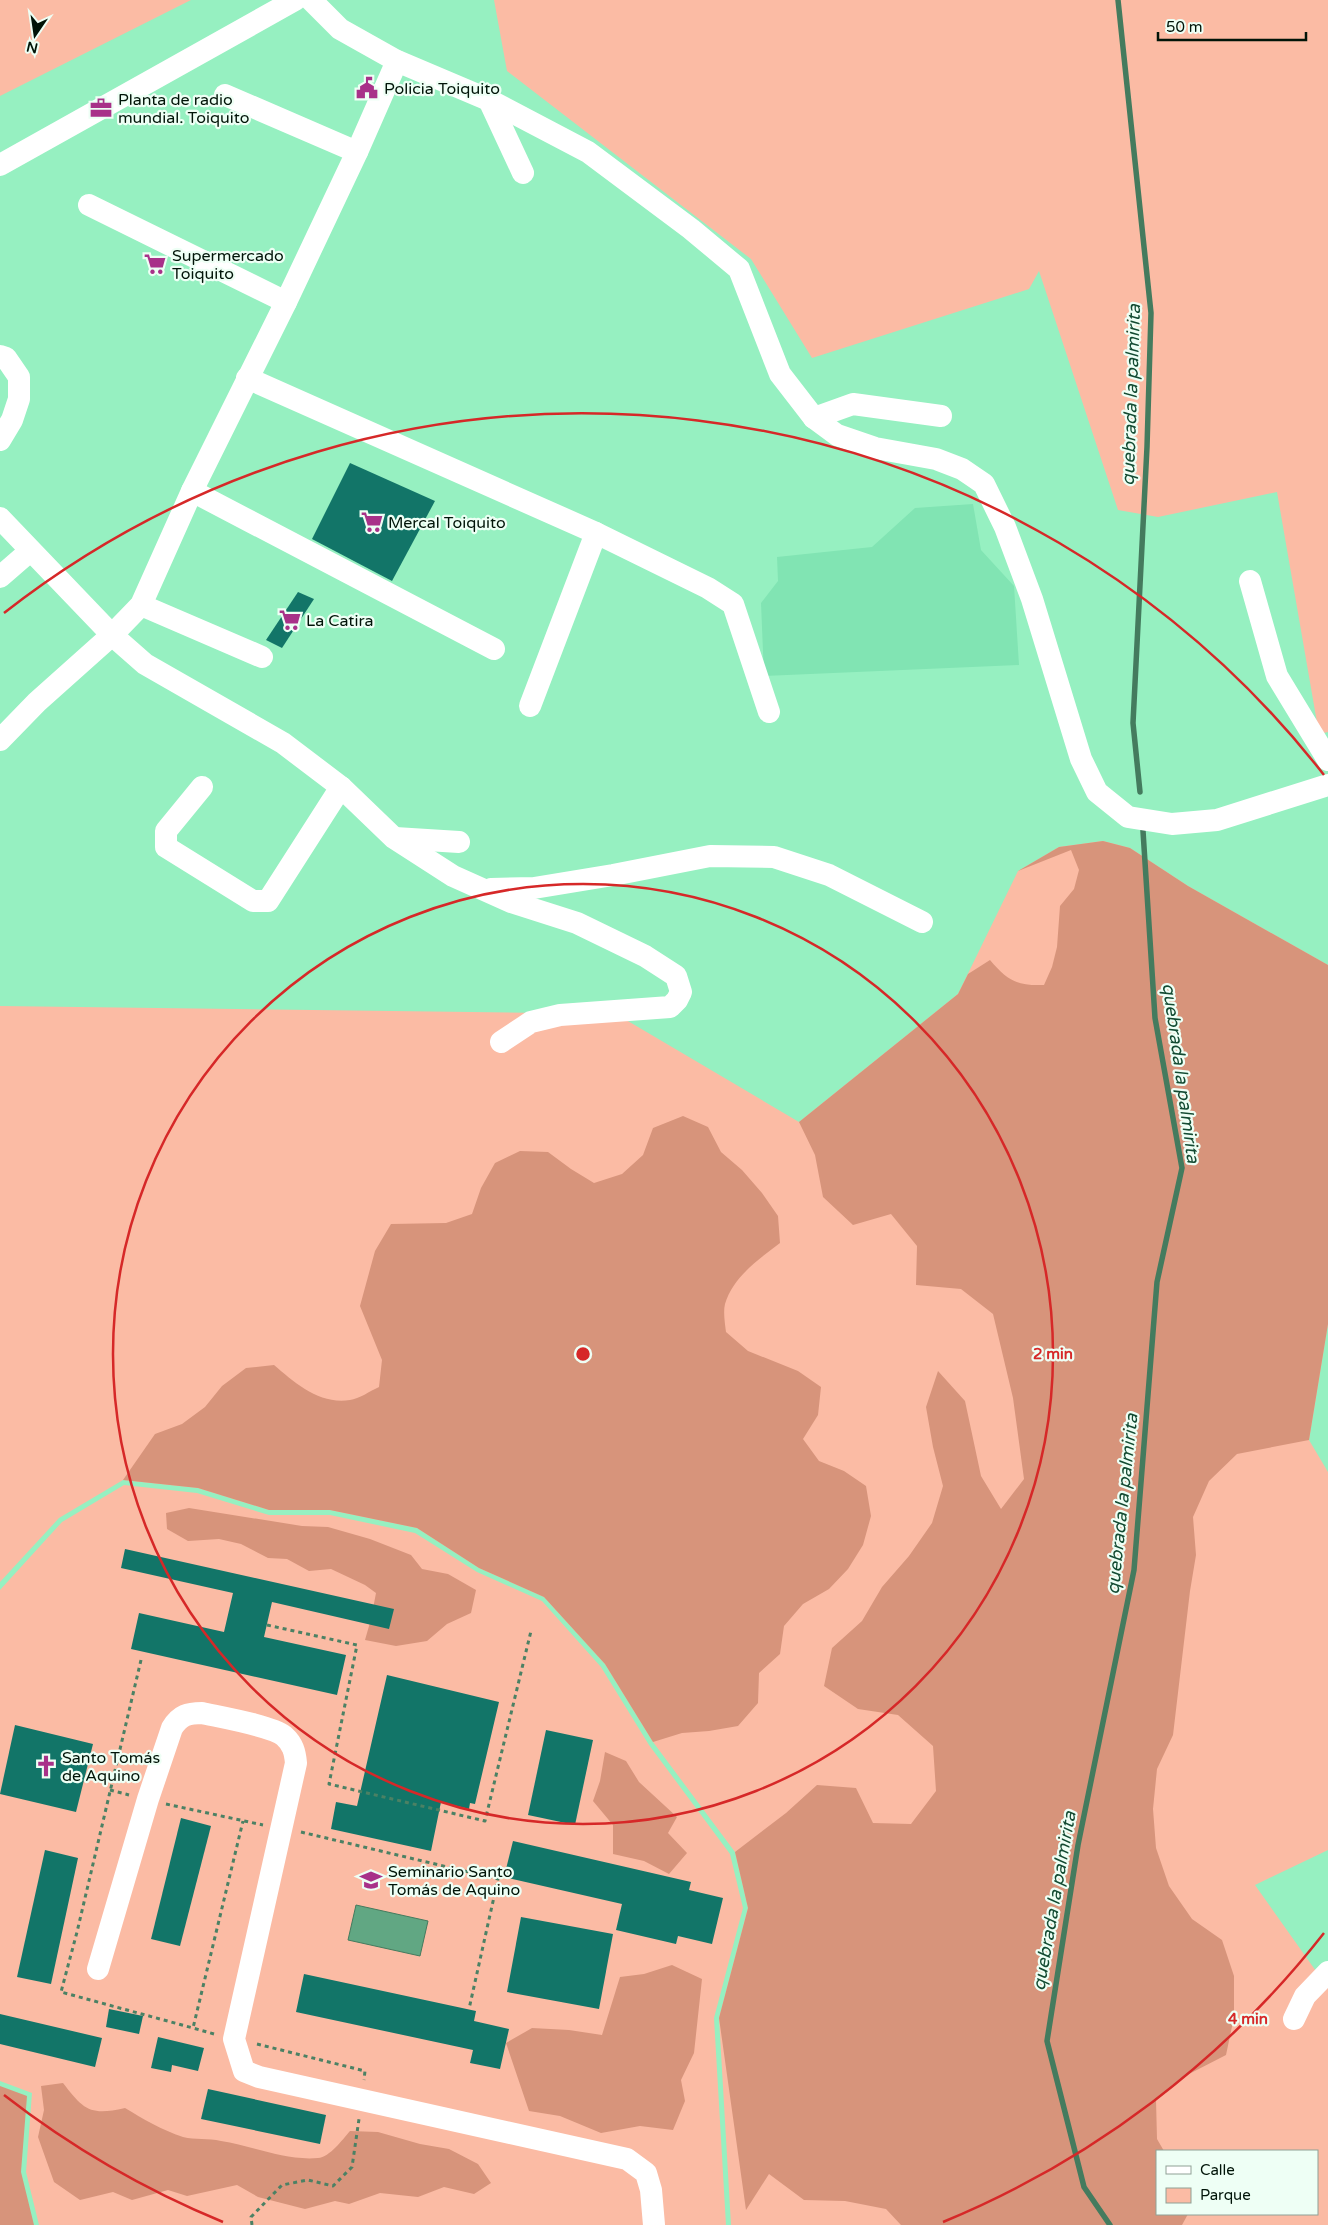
<svg xmlns="http://www.w3.org/2000/svg" width="1328" height="2225" font-family="'Varela Round',sans-serif">
<style>
.built{fill:#81e4b3}
.green{fill:#fbbba4;fill-rule:evenodd}
.forest{fill:#d7947b}
.water{fill:#61a783;stroke:#447b5e}
.lines{fill:none;stroke-linecap:round;stroke-linejoin:round}
.stream{stroke:#447b5e;stroke-width:5.5}
.building{fill:#127568}
.path{stroke:#4b8164;stroke-width:3;stroke-dasharray:4 4;stroke-linecap:butt}
.minor{stroke:#fff;stroke-width:22}
.ring{fill:none;stroke:#d62828;stroke-width:2.5}
.labels{text-anchor:middle;stroke-width:4.5;stroke-linejoin:round;paint-order:stroke}
.poi-label{font-size:16px;fill:#001408;stroke:#eefff5;text-anchor:start}
.water-label{font-size:18px;font-style:italic;fill:#134b32;stroke:#eefff5}
.centre{fill:#d62828;stroke:#eefff5;stroke-width:2.5}
.ring-label{font-size:15px;text-anchor:middle;font-weight:bold;fill:#d62828;stroke:#eefff5;stroke-width:4.5;stroke-linejoin:round;paint-order:stroke}
</style>
<rect width="100%" height="100%" fill="#96f0c1"/>
<path class="built" d="M973 504 981 550 1014 586 1019 665 764 676 761 603 778 581 777 557 872 547 915 508Z"/>
<g class="green">
<path d="M0 0H191L0 96Z"/>
<path d="M494 0H1328V732L1319 734 1277 492 1158 517 1118 510 1039 271 1029 289 812 358 751 259 507 71Z"/>
<path d="M1103 841 1130 848 1188 886 1328 965V1324L1309 1440 1328 1472V1850L1255 1885 1328 1988V2225H731L719 2018 748 1908 735 1852 653 1742 605 1664 544 1597 479 1568 417 1528 330 1510H269L198 1488 123 1480 59 1518 0 1582V1006L616 1014 799 1122 958 994 1018 871 1059 847ZM1157 2151H1317V2214H1157Z"/>
<path d="M124 1485 197 1493 269 1515H330L415 1533 477 1572 542 1601 601 1667 649 1745 730 1854 743 1908 714 2018 726 2225H39L26 2172 32 2093 0 2081V1590L62 1522Z"/>
</g>
<g class="forest">
<path d="M1103 841 1130 848 1188 886 1328 965V1324L1309 1440 1237 1454 1209 1481 1193 1517 1196 1555 1190 1591 1173 1735 1157 1769 1153 1809 1156 1848 1169 1886 1192 1919 1222 1940 1234 1976V2017L1226 2055 1189 2074 1156 2100 1157 2139 1164 2151H1157V2214H1188L1182 2225H901L886 2209 845 2201 804 2200 769 2174 746 2210 719 2018 748 1908 735 1852 786 1813 817 1785 856 1788 873 1823 911 1824 936 1791 933 1746 898 1715 858 1709 824 1686 832 1648 862 1621 882 1587 909 1556 932 1523 943 1486 933 1447 926 1407 938 1371 965 1401 981 1476 1001 1509 1024 1479 1013 1398 993 1314 961 1289 916 1285 917 1246 891 1214 853 1225 823 1197 815 1155 799 1122 958 994 968 974 990 960C1008 981 1017 986 1044 985L1052 967 1057 947 1060 906 1074 889 1079 870 1071 850 1018 871 1059 847Z"/>
<path d="M683 1116 708 1127 721 1152 742 1170 762 1193 778 1216 780 1243C759 1259 733 1277 725 1304 723 1312 725 1324 726 1332L748 1351 798 1371 821 1387 818 1415 803 1439 819 1461 844 1471 866 1486 871 1516 863 1545 848 1569 829 1589 803 1604 784 1626 780 1654 759 1673 758 1703 738 1726 709 1731 682 1733 653 1742 605 1664 544 1597 479 1568 417 1528 330 1510H269L198 1488 123 1480 155 1434 182 1424 205 1407 222 1386 246 1368 274 1365C295 1383 320 1405 350 1400 359 1399 370 1391 379 1387L382 1360 360 1306 375 1251 391 1224 446 1223 472 1214 481 1188 495 1163 520 1151 548 1152 571 1169 594 1183 622 1174 643 1155 653 1128Z"/>
<path d="M189 1508 302 1526 328 1527 370 1539 411 1555 422 1569 448 1574 476 1590 471 1613 447 1624 427 1641 396 1646 365 1640 371 1619 376 1593 365 1585 331 1569 309 1571 287 1559 268 1558 241 1544 219 1539 188 1541 167 1529 166 1513Z"/>
<path d="M605 1752 626 1761 639 1782 677 1817 668 1833 687 1853 669 1874 644 1861 613 1854V1825L593 1801 600 1781Z"/>
<path d="M672 1965 702 1979 694 2053 681 2080 685 2101 673 2130 640 2126 601 2133 560 2116 529 2111 506 2043 532 2028 569 2030 602 2035 620 1977 644 1974Z"/>
<path d="M63 2083C84 2110 90 2116 125 2108 143 2119 162 2130 183 2137 195 2140 208 2138 221 2141 253 2146 285 2161 318 2158 330 2157 342 2140 350 2131L378 2132 420 2144 449 2149 478 2164 491 2183 474 2194 444 2187 418 2197 380 2193 349 2204 335 2201 305 2209 258 2197 237 2185 187 2196 168 2190 132 2200 113 2192 80 2200 54 2182 38 2137 44 2110 41 2086Z"/>
<path d="M0 2086 27 2096 21 2172 34 2225H0Z"/>
</g>
<path class="water" d="M356 1905 428 1921 420 1956 348 1940Z"/>
<g class="lines">
<g class="stream">
<path d="M1118 0 1151 313 1147 447 1133 723 1140 792"/>
<path d="M1110 2225 1084 2187 1047 2041 1078 1845 1134 1570 1157 1282 1182 1168 1155 1018 1143 831"/>
</g>
</g>
<g class="building">
<path d="M350 463 435 501 392 581 312 539Z"/>
<path d="M298 592 314 599 282 648 266 640Z"/>
<path d="M125 1549 394 1609 389 1629 272 1602 264 1637 346 1655 337 1695 131 1649 139 1613 224 1632 233 1593 121 1568Z"/>
<path d="M387 1675 499 1702 475 1804 470 1803 469 1809 441 1802 431 1851 331 1829 336 1802 357 1806Z"/>
<path d="M15 1725 93 1744 76 1812 0 1794Z"/>
<path d="M546 1730 593 1740 575 1825 528 1815Z"/>
<path d="M181 1818 211 1826 180 1946 151 1939Z"/>
<path d="M513 1841 691 1882 689 1890 723 1898 712 1944 678 1936 676 1944 616 1930 622 1904 504 1877Z"/>
<path d="M45 1850 78 1858 51 1984 17 1977Z"/>
<path d="M521 1917 613 1934 599 2009 507 1992Z"/>
<path d="M304 1974 476 2011 474 2021 509 2029 500 2069 470 2063 473 2050 296 2012Z"/>
<path d="M109 2009 143 2016 139 2034 106 2027Z"/>
<path d="M0 2014 102 2038 95 2067 0 2044Z"/>
<path d="M158 2037 204 2048 198 2071 172 2065 171 2072 151 2068Z"/>
<path d="M208 2089 326 2115 320 2144 201 2119Z"/>
</g>
<g class="lines">
<g class="path">
<path d="M267 1625 357 1645 329 1784 485 1821 531 1631"/>
<path d="M141 1660 77 1932 61 1992 193 2028"/>
<path d="M110 1790 129 1795"/>
<path d="M166 1804 263 1825"/>
<path d="M301 1832 498 1879 469 2009"/>
<path d="M214 2034 193 2028 243 1821"/>
<path d="M257 2044 365 2071 364 2080"/>
<path d="M252 2225 251 2217 282 2185 308 2180 333 2186 352 2167 359 2119"/>
</g>
<g class="minor">
<path d="M311 0 340 29 397 61 489 100 588 152 691 229 739 269 780 374 814 418 837 435 875 448 936 459 962 469 984 484 1005 527 1032 599 1081 759 1097 792 1128 817 1172 824 1217 820 1328 785"/>
<path d="M225 95 357 152"/>
<path d="M489 100 523 173"/>
<path d="M0 165 295 0"/>
<path d="M89 205 286 302"/>
<path d="M0 356 6 358 19 377V399L12 420 0 440"/>
<path d="M247 378 596 533 708 588 733 604 769 712"/>
<path d="M814 418 853 404 941 416"/>
<path d="M192 491 494 649"/>
<path d="M0 518 112 635 145 664 283 743 341 787 394 838 453 876 511 902 577 923 645 956 676 976 681 992 677 1000 670 1007 560 1015 531 1022 501 1042"/>
<path d="M0 577 30 551"/>
<path d="M1250 581 1277 676 1328 760"/>
<path d="M141 605 262 657"/>
<path d="M530 706 596 533"/>
<path d="M0 740 37 702 112 635 141 605 192 491 286 302 357 152 397 61"/>
<path d="M202 787 166 831V847L253 901H268L341 787"/>
<path d="M395 838 459 842"/>
<path d="M491 889 534 888 613 875 710 856 774 857 829 875 922 922"/>
<path d="M98 1969 148 1799 172 1728C180 1715 188 1713 202 1713 220 1717 272 1726 284 1736 293 1744 295 1752 296 1763L234 2039 244 2071 259 2077 627 2159 646 2173 651 2190 654 2225"/>
<path d="M1294 2019 1305 1996 1328 1972"/>
</g>
</g>
<g class="ring">
<circle cx="583" cy="1354" r="470"/>
<path d="M1324 1933A940 940 0 0 1 943 2222M223 2222A940 940 0 0 1 4 2095M4 613A940 940 0 0 1 1324 775"/>
</g>
<defs>
<g id="civic-bare" transform="scale(1.725)"><path d="M-.6-6.5H3V-4.5H.6V-3L4-1V1h2V6H-6V1h2V-1L-.6-3ZM-1.2 2.5V6h2.4V2.5Z" fill="#a83189" stroke="#eefff5" stroke-width="2.5" paint-order="stroke"/></g>
<g id="office-bare" transform="scale(1.725)"><path d="M-6-3h4V-5.5h4V-3h4V5H-6ZM-1-4.5V-3h2v-1.5ZM-6 0V1H6V0Z" fill="#a83189" stroke="#eefff5" stroke-width="2.5" paint-order="stroke"/></g>
<g id="supermarket-bare" transform="scale(1.725)"><path d="M-6-5.5h2.5l.6 2H6L4.5 2H-2.5L-4.4-4H-6ZM-1.5 3.2a1.3 1.3 0 1 0 .1 0ZM3 3.2a1.3 1.3 0 1 0 .1 0Z" fill="#a83189" stroke="#eefff5" stroke-width="2.5" paint-order="stroke"/></g>
<g id="church-bare" transform="scale(1.725)"><path d="M-1.2-6h2.4v3.5h3.3v2.4h-3.3V6h-2.4V-.1h-3.3v-2.4h3.3Z" fill="#a83189" stroke="#eefff5" stroke-width="2.5" paint-order="stroke"/></g>
<g id="university-bare" transform="scale(1.725)"><path d="M0-5L7-2L0 1L-7-2ZM-4 1L0 2.5L4 1V4Q0 6-4 4Z" fill="#a83189" stroke="#eefff5" stroke-width="2.5" paint-order="stroke"/></g>
</defs>
<g fill-rule="evenodd">
<use href="#civic-bare" x="367" y="88"/>
<use href="#office-bare" x="101" y="108"/>
<use href="#supermarket-bare" x="155" y="264"/>
<use href="#supermarket-bare" x="372" y="522"/>
<use href="#supermarket-bare" x="290" y="620"/>
<use href="#church-bare" x="46" y="1766"/>
<use href="#university-bare" x="371" y="1880"/>
</g>
<g class="labels">
<g class="poi-label">
<text x="384" y="94">Policia Toiquito</text>
<text x="118" y="105">Planta de radio<tspan x="118" dy="18">mundial. Toiquito</tspan></text>
<text x="172" y="261">Supermercado<tspan x="172" dy="18">Toiquito</tspan></text>
<text x="388" y="528">Mercal Toiquito</text>
<text x="306" y="626">La Catira</text>
<text x="62" y="1763">Santo Tomás<tspan x="62" dy="18">de Aquino</tspan></text>
<text x="388" y="1877">Seminario Santo<tspan x="388" dy="18">Tomás de Aquino</tspan></text>
</g>
<g class="water-label">
<text transform="translate(1131 395) rotate(-88)" y="6">quebrada la palmirita</text>
<text transform="translate(1181 1073) rotate(82)" y="6">quebrada la palmirita</text>
<text transform="translate(1122 1504) rotate(-84)" y="6">quebrada la palmirita</text>
<text transform="translate(1054 1901) rotate(-80)" y="6">quebrada la palmirita</text>
</g>
</g>
<circle cx="583" cy="1354" r="8" class="centre"/>
<g class="ring-label">
<text x="1053" y="1359">2 min</text>
<text x="1248" y="2024">4 min</text>
</g>
<rect x="1156" y="2150" width="162" height="65" fill="#eefff5" stroke="#8fa196"/>
<rect x="1166" y="2166" width="25" height="8" fill="#ffffff" stroke="#8fa196"/>
<text x="1200" y="2175" font-size="15" fill="#001408">Calle</text>
<rect x="1166" y="2188" width="25" height="15" fill="#fbbba4" stroke="#8fa196"/>
<text x="1200" y="2200" font-size="15" fill="#001408">Parque</text>
<g transform="translate(35 35) rotate(193)" stroke="#eefff5" stroke-width="4" paint-order="stroke">
<path d="M0-4L9 19L0 12L-9 19Z" fill="#001408"/>
<text y="-8" font-size="14" font-weight="bold" text-anchor="middle" fill="#001408">N</text>
</g>
<path d="M1158 32v8h148v-8" fill="none" stroke="#001408" stroke-width="2.5"/>
<text x="1166" y="32" font-size="15" fill="#001408" stroke="#eefff5" stroke-width="4" paint-order="stroke">50 m</text>
</svg>
